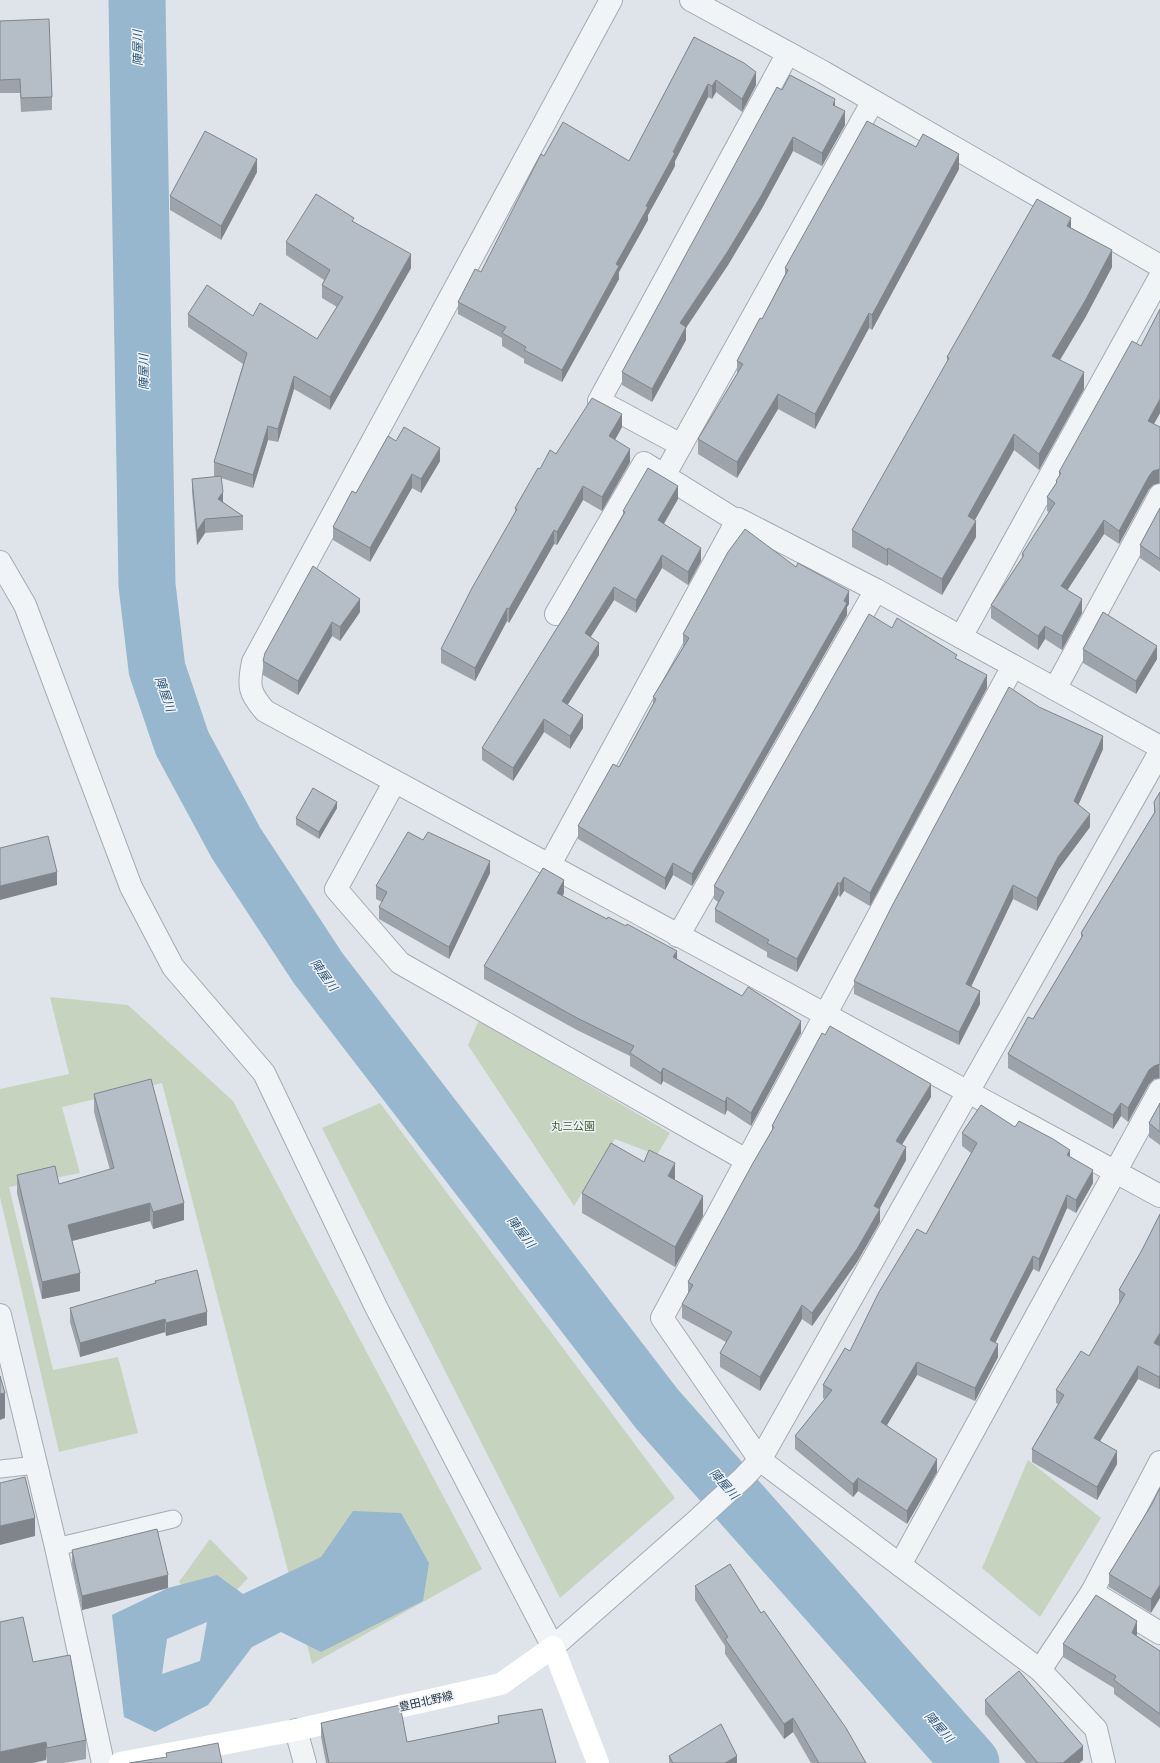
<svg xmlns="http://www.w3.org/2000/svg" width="1160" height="1763" font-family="Poppins,'Noto Sans JP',sans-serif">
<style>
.green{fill:#c6d4bf}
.water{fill:#96b7cd;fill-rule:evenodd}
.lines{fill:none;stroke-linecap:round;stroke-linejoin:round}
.river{stroke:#96b7cd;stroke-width:57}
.service-casing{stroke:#a3abb4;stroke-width:19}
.minor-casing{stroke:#a3abb4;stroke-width:24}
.tertiary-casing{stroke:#a3abb4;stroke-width:24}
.service{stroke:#f1f4f7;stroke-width:17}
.minor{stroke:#f1f4f7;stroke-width:22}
.tertiary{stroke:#f1f4f7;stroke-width:22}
.secondary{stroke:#fff;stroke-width:22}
.wall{fill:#9ca3ab}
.shaded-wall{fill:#7f858b}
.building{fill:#b5bec7;stroke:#7f858b}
.labels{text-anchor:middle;stroke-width:3;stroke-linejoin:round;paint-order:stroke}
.park-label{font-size:11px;fill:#3f5f32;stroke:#eef3f7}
.street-label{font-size:11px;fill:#263342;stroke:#eef3f7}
.water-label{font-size:12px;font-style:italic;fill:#2c5779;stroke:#eef3f7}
</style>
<rect width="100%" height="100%" fill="#dee4e9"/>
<g class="green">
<path d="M50 997 128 1005 233 1101 482 1569 312 1664 162 1083 62 1107 80 1173 9 1187 53 1370 118 1357 138 1433 59 1452 0 1197V1089L69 1074Z"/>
<path d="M479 1020 670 1133 657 1155 615 1139 574 1206 468 1045Z"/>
<path d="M380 1103 675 1498 560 1598 322 1128Z"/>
<path d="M1028 1460 1101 1518 1040 1617 982 1568Z"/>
<path d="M210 1539 248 1578 212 1616 179 1582Z"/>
</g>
<path class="water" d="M353 1511 401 1513 429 1563 423 1601 321 1652 281 1632 252 1647 208 1705 155 1732 124 1717 112 1615 168 1588 217 1575 243 1594 321 1557ZM207 1622 200 1661 162 1674 167 1639Z"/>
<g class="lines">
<path class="river" d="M137 0 147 585 157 669 182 743 236 843 318 968 657 1409 971 1763"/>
<g class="service-casing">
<g id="service">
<path d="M0 1469 36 1465"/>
<path d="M56 1547 173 1519"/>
</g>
</g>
<g class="minor-casing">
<g id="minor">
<path d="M611 0 253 662C248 686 249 693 265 711L1160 1196"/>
<path d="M691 0 823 72 1160 266"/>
<path d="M681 445 599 401 788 53"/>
<path d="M664 476 873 101"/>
<path d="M556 614 644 463 737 521"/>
<path d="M961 637 1160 277"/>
<path d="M1013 666 662 1318 760 1460 1040 1670 1096 1729 1104 1763"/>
<path d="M1055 689 1160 495"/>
<path d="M394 783 336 889 400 963 746 1160"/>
<path d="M549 866 738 519 876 590 1160 747"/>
<path d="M678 936 876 590"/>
<path d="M0 1315 56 1547 103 1763"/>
<path d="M900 1565 1160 1090"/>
<path d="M1092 1592 1160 1633"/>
<path d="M553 1647 694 1523 743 1478 760 1460 1160 752"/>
<path d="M1040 1670 1092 1592 1160 1462"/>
</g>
</g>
<g class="tertiary-casing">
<g id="tertiary">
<path d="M0 562 25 605 131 887 173 967 264 1073 376 1307 553 1647"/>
<path d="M296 1730 305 1763"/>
</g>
</g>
<use href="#service" class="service"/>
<use href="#minor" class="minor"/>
<use href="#tertiary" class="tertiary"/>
<path class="secondary" d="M120 1763 296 1730 501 1684 553 1647 598 1763"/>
</g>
<g class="wall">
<path d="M0 21 52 97V110L21 112 20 93H0Z"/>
<path d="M694 37 756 85 742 112 716 92 712 99 708 97 675 161V166L648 215V220L619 272V279L562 382 524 363V359L502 346V338L458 314V302L481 272 544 156 629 161Z"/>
<path d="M782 90 845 125 822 166 793 151 761 210 728 265 686 327V340L652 402 622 385V372Z"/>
<path d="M916 147 959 169 872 330 869 328 815 429 778 409 737 478 698 454V439L737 374V361L762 319 785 274V268Z"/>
<path d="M257 172 221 240 170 210V196Z"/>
<path d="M354 222 411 268 330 410 294 389 278 442 268 440 253 488 221 478 223 502 243 516V530L205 533 197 545 192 492V479L216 477 214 476V462L243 364 188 327V314L317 339 337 307 322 298V285L324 280 286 255V242Z"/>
<path d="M1071 228 1112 267 1085 318 1060 360 1084 389 1039 470 1014 450 975 520 976 537 942 595 888 564 887 566 852 547V530L947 363V357Z"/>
<path d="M1160 309V413L1154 424 1160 427V483L1153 485 1149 489 1119 544 1104 534 1067 590 1082 613 1062 650 1045 639 1038 650 991 618V605L1022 559V554L1049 512 1047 511V497L1056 484V481L1059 476V472L1141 346Z"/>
<path d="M622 427 615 440 630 462 602 511 583 500 557 545 554 544 509 623 507 621 475 681 441 663V649L515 513V508L556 454Z"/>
<path d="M396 441 440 461 421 493 412 488 370 562 333 540V527L356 493Z"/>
<path d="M678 499 664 524 701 561 688 585 662 568 636 613 614 600 590 637 599 655 567 705 583 728 570 749 544 732 513 781 482 760V748L567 612 623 514V511Z"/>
<path d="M1160 508V572L1140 558V545Z"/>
<path d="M313 566 360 612 340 641 332 636 298 695 263 675V661Z"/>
<path d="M796 567 849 604 847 607V615L692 886 673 875 665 890 578 839V826L619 767 653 704V697L683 647V634Z"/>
<path d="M892 628 957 659 987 688 870 906 844 891 840 897 838 895 797 972 767 957V952L715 922V909L718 902 714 899V886Z"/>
<path d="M1083 649 1157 659 1136 694 1083 663Z"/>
<path d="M1103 749 1078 805 1090 827 1058 870 1037 911 1013 899 971 987 980 1004 959 1045 854 994V981Z"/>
<path d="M1160 792V1078L1154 1079 1149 1084 1128 1122 1121 1116 1113 1129 1008 1068V1054L1033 1019 1081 938V933L1154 813V802Z"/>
<path d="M337 808 319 839 296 825V818Z"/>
<path d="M423 840 490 873 449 959 379 919V907L382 902 376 899V886Z"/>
<path d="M564 893 563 896 677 959 801 1033 751 1126 727 1110 725 1115 663 1081 661 1085 630 1066V1056L577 1030 484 979V966Z"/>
<path d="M94 1094 184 1220 153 1229 150 1221 72 1241 80 1291 42 1299 17 1193V1175L59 1184 110 1170 94 1112Z"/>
<path d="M931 1097 902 1145 906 1160 879 1209 880 1222 857 1262 812 1326 802 1319 760 1391 720 1367V1353L726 1342 682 1318V1304L688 1294V1282L772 1130V1126Z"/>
<path d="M1160 1103V1145L1149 1137V1123Z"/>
<path d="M1015 1127 1070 1157 1093 1183 1076 1213 1067 1208 1039 1272 1033 1269 995 1343 998 1357 975 1401 917 1375 887 1425 937 1472 907 1524 858 1491 853 1497 795 1449V1436L825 1399 823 1398V1385L850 1351 926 1234 971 1153 962 1146V1133Z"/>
<path d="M675 1180 703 1216 675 1267 582 1213V1193Z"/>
<path d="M1160 1214V1388L1159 1389 1138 1379 1100 1441 1117 1464 1097 1500 1032 1462V1449L1058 1404 1056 1403V1390L1089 1356 1120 1303H1119V1290L1142 1250Z"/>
<path d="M155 1281 207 1325 166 1336 165 1332 80 1357 70 1322V1308L155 1284Z"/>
<path d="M1152 1504 1151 1613 1109 1587V1574Z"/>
<path d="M72 1550 168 1588 82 1610 72 1564Z"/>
<path d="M695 1586 761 1613 866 1763H811L793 1732 784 1739 725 1654V1646L695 1600Z"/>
<path d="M1137 1634V1636L1160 1651V1728L1114 1694V1688L1063 1657V1644Z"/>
<path d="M33 1662 86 1740V1759L64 1763H47Z"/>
<path d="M985 1700 1083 1760 1079 1763H1026L985 1714Z"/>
<path d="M498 1716 556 1763H326L321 1737V1723L407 1742 498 1723Z"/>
<path d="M669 1756 737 1763H669Z"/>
</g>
<g class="shaded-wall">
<path d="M756 72V85L742 112V99Z"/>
<path d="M716 80V92L712 99V86Z"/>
<path d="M708 84V97L675 161V166L648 215V220L619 272V279L562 382V370L646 206Z"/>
<path d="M835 99V113L833 105Z"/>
<path d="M845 111V125L822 166V153Z"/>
<path d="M793 137V151L761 210 728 265 680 337V323Z"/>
<path d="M959 154V169L872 330V315Z"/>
<path d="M257 159V172L221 240V226Z"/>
<path d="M1071 218V235L1067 226Z"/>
<path d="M1112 250V267L1085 318 1052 373V356Z"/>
<path d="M411 254V268L330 410V397Z"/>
<path d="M869 313V328L815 429V414Z"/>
<path d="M686 327V340L652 402V389Z"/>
<path d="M1084 372V389L1039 470V454Z"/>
<path d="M294 376V389L278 442V429Z"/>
<path d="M778 394V409L737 478V462Z"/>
<path d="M1160 399V413L1148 434V421Z"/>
<path d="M622 414V427L609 450V436Z"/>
<path d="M268 426V440L253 488V475Z"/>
<path d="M1014 434V450L968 532V516Z"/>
<path d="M440 448V461L421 493V479Z"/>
<path d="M630 449V462L602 511V497Z"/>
<path d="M1159 469V483L1153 485 1149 489 1119 544V531L1149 476 1153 471Z"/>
<path d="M412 474V488L370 562V548Z"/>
<path d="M583 486V500L557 545V532Z"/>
<path d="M678 486V499L658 533V520Z"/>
<path d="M223 492V506L218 499Z"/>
<path d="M205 519V533L197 545V531Z"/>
<path d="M1104 520V534L1061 600V586Z"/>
<path d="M976 521V537L942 595V579Z"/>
<path d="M554 530V544L509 623V609Z"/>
<path d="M701 548V561L688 585V572Z"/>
<path d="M888 548V564L887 566V550Z"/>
<path d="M662 555V568L636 613V600Z"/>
<path d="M614 587V600L585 646V633Z"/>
<path d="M849 591V604L847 607V615L692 886V874Z"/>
<path d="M360 599V612L340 641V627Z"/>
<path d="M1082 599V613L1062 650V636Z"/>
<path d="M507 608V621L475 681V668Z"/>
<path d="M332 622V636L298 695V681Z"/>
<path d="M1045 626V639L1038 650V636Z"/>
<path d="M599 643V655L562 714V701Z"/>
<path d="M1157 646V659L1136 694V681Z"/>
<path d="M987 675V688L870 906V893Z"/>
<path d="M583 715V728L570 749V736Z"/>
<path d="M544 719V732L513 781V768Z"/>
<path d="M1103 736V749L1074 815V801Z"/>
<path d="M337 802V808L319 839V832Z"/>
<path d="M1090 814V827L1058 870 1037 911V898L1058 857Z"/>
<path d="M490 861V873L449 959V947Z"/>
<path d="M673 863V875L665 890V878Z"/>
<path d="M57 872V885L0 900V886Z"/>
<path d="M844 877V891L840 897V884Z"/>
<path d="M564 880V893L557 905V893Z"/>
<path d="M838 882V895L797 972V959Z"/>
<path d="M1013 885V899L966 997V984Z"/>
<path d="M677 951V963L673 957Z"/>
<path d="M980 991V1004L959 1045V1032Z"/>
<path d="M801 1021V1033L751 1126V1113Z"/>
<path d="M1159 1064V1078L1154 1079 1149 1084 1128 1122V1108L1149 1070 1154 1066Z"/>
<path d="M663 1068V1081L661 1085V1073Z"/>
<path d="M931 1084V1097L896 1154V1141Z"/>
<path d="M727 1097V1110L725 1115V1102Z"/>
<path d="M1121 1103V1116L1113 1129V1115Z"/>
<path d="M906 1147V1160L874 1219V1206Z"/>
<path d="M1070 1150V1163L1067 1155Z"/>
<path d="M675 1163V1183L668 1176Z"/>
<path d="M1093 1170V1183L1076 1213V1200Z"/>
<path d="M1067 1195V1208L1039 1272V1259Z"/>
<path d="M703 1196V1216L675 1267V1247Z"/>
<path d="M150 1203V1221L68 1242V1225Z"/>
<path d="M184 1203V1220L153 1229V1212Z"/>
<path d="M880 1209V1222L857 1262 812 1326V1313Z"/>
<path d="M1033 1256V1269L990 1353V1340Z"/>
<path d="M80 1273V1291L42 1299V1282Z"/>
<path d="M802 1305V1319L760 1391V1377Z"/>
<path d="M207 1312V1325L166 1336V1323Z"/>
<path d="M165 1319V1332L80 1357V1343Z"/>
<path d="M1160 1333V1346L1154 1356V1343Z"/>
<path d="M998 1344V1357L975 1401V1388Z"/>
<path d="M917 1362V1375L881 1435V1422Z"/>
<path d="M1138 1366V1379L1094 1451V1438Z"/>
<path d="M1160 1375V1388L1159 1389V1377Z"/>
<path d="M5 1393V1418L0 1420V1394Z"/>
<path d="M1117 1451V1464L1097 1500V1487Z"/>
<path d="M937 1459V1472L907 1524V1511Z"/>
<path d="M858 1478V1491L853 1497V1484Z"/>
<path d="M35 1518V1536L0 1545V1526Z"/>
<path d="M168 1575V1588L82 1610V1596Z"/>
<path d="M1160 1585V1598L1151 1613V1599Z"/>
<path d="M1137 1621V1634L1132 1646V1633Z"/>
<path d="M793 1718V1732L784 1739V1724Z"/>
<path d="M46 1742V1760L33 1763H0V1752Z"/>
<path d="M1083 1746V1760L1079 1763H1063Z"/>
<path d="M737 1756V1763H725Z"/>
</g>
<g class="building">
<path d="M49 19 52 97 21 98 20 79 0 80V21Z"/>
<path d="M694 37 744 63 756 72 742 99 716 80 712 86 708 84 673 152 675 153 646 206 648 207 616 264 619 266 562 370 524 350 526 347 502 333 506 327 458 302 475 269 481 272 541 154 544 156 563 122 629 161Z"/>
<path d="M790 75 835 99 833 105 845 111 822 153 793 137 761 196 728 251 680 323 686 327 652 389 622 372 777 87 782 90Z"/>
<path d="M867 121 916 147 923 134 959 154 872 315 869 313 815 414 778 394 737 462 698 439 743 364 737 361 760 318 762 319 788 270 785 268Z"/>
<path d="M205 131 257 159 221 226 170 196Z"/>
<path d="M316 194 354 218 352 221 411 254 330 397 294 376 278 429 268 426 253 475 214 462 247 353 188 314 207 285 253 316 260 303 317 339 343 297 322 285 330 270 286 242Z"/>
<path d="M1037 199 1071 218 1067 226 1112 250 1085 301 1052 356 1084 372 1039 454 1014 434 968 516 976 521 942 579 888 548 887 550 852 530 949 358 947 357Z"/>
<path d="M1160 309V399L1148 421 1160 427V469L1153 471 1149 476 1119 531 1104 520 1061 586 1082 599 1062 636 1045 626 1038 636 991 605 1024 555 1022 554 1055 503 1047 497 1057 482 1056 481 1061 473 1059 472 1132 341 1141 346Z"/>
<path d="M592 398 622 414 609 436 630 449 602 497 583 486 557 532 554 530 509 609 507 608 475 668 441 649 472 588 517 509 515 508 538 468 540 469 550 450 556 454Z"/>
<path d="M404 427 440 448 421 479 412 474 370 548 333 527 352 491 356 493 388 436 396 441Z"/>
<path d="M648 468 678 486 658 520 701 548 688 572 662 555 636 600 614 587 585 633 599 643 562 701 583 715 570 736 544 719 513 768 482 748 567 612 625 512 623 511Z"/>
<path d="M221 476 223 492 218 499 243 516 205 519 197 531 192 479Z"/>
<path d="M1160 508V559L1140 545Z"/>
<path d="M745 529 796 567 798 563 849 591 844 601 847 603 692 874 673 863 665 878 578 826 613 764 619 767 656 699 653 697 689 638 683 634 728 552Z"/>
<path d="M313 566 360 599 340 627 332 622 298 681 263 661 265 653Z"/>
<path d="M1103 612 1157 646 1136 681 1083 649Z"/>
<path d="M869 614 892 628 897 618 957 655 955 658 987 675 870 893 844 877 840 884 838 882 797 959 767 943 769 940 715 909 724 892 714 886Z"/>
<path d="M1009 687 1039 707 1103 736 1074 801 1090 814 1058 857 1037 898 1013 885 966 984 980 991 959 1032 854 981 892 906Z"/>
<path d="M313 788 337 802 319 832 296 818Z"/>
<path d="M1160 792V1064L1154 1066 1149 1070 1128 1108 1121 1103 1113 1115 1008 1054 1028 1017 1033 1019 1083 935 1081 933 1155 812 1154 802Z"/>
<path d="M408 832 423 840 428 832 490 861 449 947 379 907 387 892 376 886Z"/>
<path d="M48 836 57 872 0 886V848Z"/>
<path d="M543 868 564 880 557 893 607 919 608 917 626 926 627 924 677 951 673 957 742 996 748 987 801 1021 751 1113 727 1097 725 1102 663 1068 661 1073 630 1053 634 1046 577 1018 484 966Z"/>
<path d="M830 1026 931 1084 896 1141 906 1147 874 1206 880 1209 857 1249 812 1313 802 1305 760 1377 720 1353 732 1332 682 1304 693 1285 688 1282 753 1163 774 1127 772 1126 822 1033 825 1035Z"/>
<path d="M151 1079 184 1203 153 1212 150 1203 68 1225 80 1273 42 1282 17 1175 55 1166 59 1184 114 1168 94 1094Z"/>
<path d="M1160 1103V1132L1149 1123Z"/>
<path d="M981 1105 1015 1127 1019 1121 1053 1139 1070 1150 1067 1155 1093 1170 1076 1200 1067 1195 1039 1259 1033 1256 990 1340 998 1344 975 1388 917 1362 881 1422 937 1459 907 1511 858 1478 853 1484 795 1436 832 1390 823 1385 845 1348 850 1351 879 1292 917 1229 926 1234 977 1143 962 1133Z"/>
<path d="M611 1143 644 1162 649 1150 675 1163 668 1176 703 1196 675 1247 582 1193Z"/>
<path d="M1160 1214V1333L1154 1343 1160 1346V1375L1159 1377 1138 1366 1094 1438 1117 1451 1097 1487 1032 1449 1064 1395 1056 1390 1081 1351 1089 1356 1125 1294 1119 1290 1142 1250Z"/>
<path d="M197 1270 207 1312 166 1323 165 1319 80 1343 70 1308 156 1283 155 1281Z"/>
<path d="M0 1376 5 1393 0 1394Z"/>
<path d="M25 1477 35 1518 0 1526V1483Z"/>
<path d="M1160 1488V1585L1151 1599 1109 1574 1152 1504Z"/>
<path d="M157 1529 168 1575 82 1596 72 1550Z"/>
<path d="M730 1564 761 1613 764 1611 846 1728 866 1763H819L793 1718 784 1724 725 1639 728 1637 695 1586Z"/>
<path d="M1096 1595 1137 1621 1132 1633 1160 1651V1714L1114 1680 1116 1676 1063 1644Z"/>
<path d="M23 1617 33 1662 70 1655 86 1740 47 1748 46 1742 0 1752V1622Z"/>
<path d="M1019 1671 1083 1746 1063 1763H1038L985 1700Z"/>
<path d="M400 1705 407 1742 499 1723 498 1716 542 1709 556 1763H329L321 1723Z"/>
<path d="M721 1724 737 1756 725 1763H673L669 1756Z"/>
<path d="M218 1743 222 1763H129L167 1757 166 1753Z"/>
</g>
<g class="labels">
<g class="park-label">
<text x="573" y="1130">丸三公園</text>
</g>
<g class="street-label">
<text transform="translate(426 1701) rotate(-13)" y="4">豊田北野線</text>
</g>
<g class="water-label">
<text transform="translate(138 48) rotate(-91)" y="4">陣屋川</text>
<text transform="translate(144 372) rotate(-91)" y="4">陣屋川</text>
<text transform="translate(165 694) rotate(71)" y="4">陣屋川</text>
<text transform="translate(324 975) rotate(54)" y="4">陣屋川</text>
<text transform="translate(521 1232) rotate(52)" y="4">陣屋川</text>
<text transform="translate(724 1484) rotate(48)" y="4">陣屋川</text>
<text transform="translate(939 1727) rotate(48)" y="4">陣屋川</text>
</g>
</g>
</svg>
